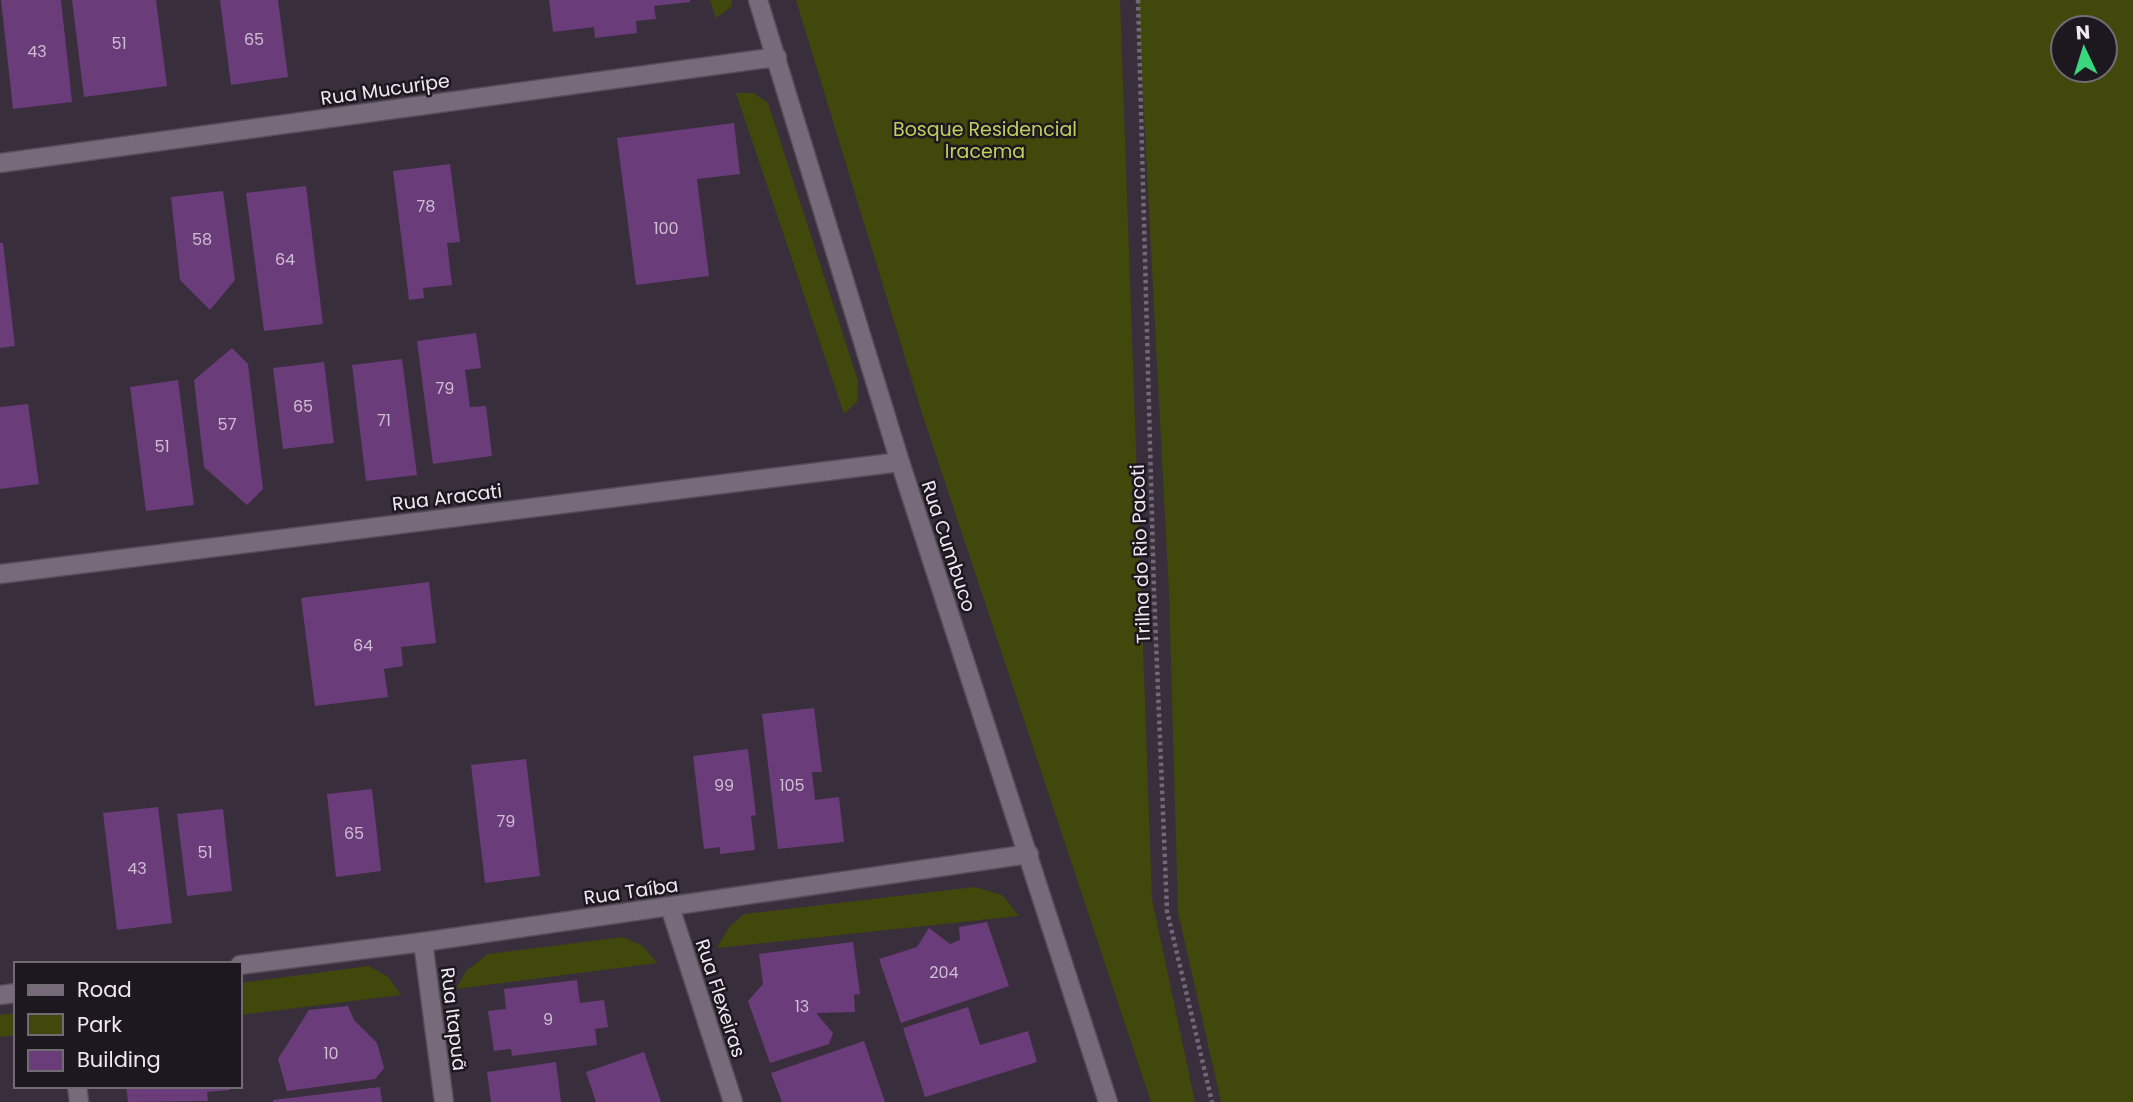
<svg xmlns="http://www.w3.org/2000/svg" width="2133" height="1102" font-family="Poppins,sans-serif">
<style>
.green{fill:#41480b;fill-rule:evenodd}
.building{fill:#6b3c7a}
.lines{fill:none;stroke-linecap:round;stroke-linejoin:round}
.minor-casing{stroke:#564d59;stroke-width:21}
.path{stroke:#736976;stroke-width:4.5;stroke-dasharray:3.5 3.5;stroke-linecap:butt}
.minor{stroke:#776b7b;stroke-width:18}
.labels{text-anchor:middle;stroke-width:5;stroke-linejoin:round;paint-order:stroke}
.number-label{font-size:16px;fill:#cebdd3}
.street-label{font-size:19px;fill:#efe8f1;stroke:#1d181f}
.park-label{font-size:19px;fill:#c1d05d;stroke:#1d181f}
</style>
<rect width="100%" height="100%" fill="#392e3c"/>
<g class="green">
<path d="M710 0H732L731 7 716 18Z"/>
<path d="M796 0H1120L1152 899 1195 1102H1151L921 410Z"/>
<path d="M1138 0H2133V1102H1221L1178 912 1169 594ZM2063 28H2105V70H2063Z"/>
<path d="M736 93H753L768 103 858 381 857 402 844 414Z"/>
<path d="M975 887 1002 895 1019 916 717 948 729 927 744 914Z"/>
<path d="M623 937 643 946 657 963 456 989 466 971 488 954Z"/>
<path d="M369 966 388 977 401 995 240 1015V983Z"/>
<path d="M16 1013V1035L0 1037V1015Z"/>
</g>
<g class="building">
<path d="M1 0H61L72 102 13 109Z"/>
<path d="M72 0H156L167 86 84 97Z"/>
<path d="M220 0H278L288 77 231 85Z"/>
<path d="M549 0H690V2L654 6 656 19 636 21 637 33 595 38 594 27 553 32Z"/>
<path d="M734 123 740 174 697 179 709 276 636 285 617 138Z"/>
<path d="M450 164 460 242 447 243 452 285 423 288 424 298 409 300 393 171Z"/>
<path d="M306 186 323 324 264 331 246 193Z"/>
<path d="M223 191 235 280 210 310 180 280 171 197Z"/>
<path d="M0 243H3L15 346 0 348Z"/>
<path d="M476 333 481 368 465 370 470 407 486 406 492 456 433 464 417 341Z"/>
<path d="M232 348 248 364 263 489 247 505 204 467 194 380Z"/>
<path d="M402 359 417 475 366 481 352 365Z"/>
<path d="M324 362 334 443 283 449 273 368Z"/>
<path d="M178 380 194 505 146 511 130 387Z"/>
<path d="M28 404 39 484 0 489V407Z"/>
<path d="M429 582 436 643 401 647 403 666 384 669 388 697 315 706 301 598Z"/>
<path d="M814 708 822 772H812L815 800 839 797 844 842 778 849 762 714Z"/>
<path d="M748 749 756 815 751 816 755 850 720 854V847L704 849 693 756Z"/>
<path d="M526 759 540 876 485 883 471 765Z"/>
<path d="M372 789 381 871 336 877 327 794Z"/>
<path d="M158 807 172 923 117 930 103 813Z"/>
<path d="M223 809 232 891 187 896 177 814Z"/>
<path d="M987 922 1009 986 901 1023 879 959 917 947 929 928 950 944 960 940 959 927Z"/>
<path d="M853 942 860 994 854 995 855 1012 816 1013 833 1033 829 1044 770 1063 748 1001 763 984 759 954Z"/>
<path d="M577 980 580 1003 604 1000 608 1027 595 1029 597 1045 512 1056 511 1049 494 1051 488 1011 506 1009 504 989Z"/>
<path d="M348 1006 354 1020 377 1043 384 1068 375 1079 287 1091 278 1059 309 1010Z"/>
<path d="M968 1007 980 1045 1028 1031 1037 1062 925 1097 903 1028Z"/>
<path d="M864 1041 885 1102H782L771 1073Z"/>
<path d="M644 1052 661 1102H596L586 1072Z"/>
<path d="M556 1062 561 1102H491L487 1072Z"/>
<path d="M126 1086H229L230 1090 207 1092 208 1101 128 1102Z"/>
<path d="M380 1087 382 1102H273V1100Z"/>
</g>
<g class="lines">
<g class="minor-casing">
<g id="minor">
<path d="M758 0 900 462 1108 1102"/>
<path d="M0 163 777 57"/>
<path d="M0 574 900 462"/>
<path d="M670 907 733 1102"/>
<path d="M423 942 444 1102"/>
<path d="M240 965 423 942 1029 854"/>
<path d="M0 995 16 993"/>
<path d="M77 1086 79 1102"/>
</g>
</g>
<path class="path" d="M1138 0 1154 592 1167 911 1212 1102"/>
<use href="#minor" class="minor"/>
</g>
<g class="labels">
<g class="number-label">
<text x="254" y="45">65</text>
<text x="119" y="49">51</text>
<text x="37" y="57">43</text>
<text x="426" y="212">78</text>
<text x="666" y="234">100</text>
<text x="202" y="245">58</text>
<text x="285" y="265">64</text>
<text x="445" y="394">79</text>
<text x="303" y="412">65</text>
<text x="384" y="426">71</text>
<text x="227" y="430">57</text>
<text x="162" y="452">51</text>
<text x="363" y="651">64</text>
<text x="724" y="791">99</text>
<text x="792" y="791">105</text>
<text x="506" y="827">79</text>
<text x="354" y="839">65</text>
<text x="205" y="858">51</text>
<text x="137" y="874">43</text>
<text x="944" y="978">204</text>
<text x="802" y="1012">13</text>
<text x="548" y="1025">9</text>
<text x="331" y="1059">10</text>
</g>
<g class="street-label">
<text transform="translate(385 89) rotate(-8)" y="7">Rua Mucuripe</text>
<text transform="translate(447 497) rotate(-7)" y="7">Rua Aracati</text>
<text transform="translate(949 546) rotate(72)" y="7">Rua Cumbuco</text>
<text transform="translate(1140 554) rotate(-92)" y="7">Trilha do Rio Pacoti</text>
<text transform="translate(631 891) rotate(-8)" y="7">Rua Taíba</text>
<text transform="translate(721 998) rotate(72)" y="7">Rua Flexeiras</text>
<text transform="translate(454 1019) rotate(83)" y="7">Rua Itapuã</text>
</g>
<g class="park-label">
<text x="985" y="136">Bosque Residencial<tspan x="985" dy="22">Iracema</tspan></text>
</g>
</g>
<rect x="14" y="962" width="228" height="126" fill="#1d181f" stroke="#716b73" stroke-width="2"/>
<rect x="28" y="985" width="35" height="10" fill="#776b7b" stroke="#716b73" stroke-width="2"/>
<text x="77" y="997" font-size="21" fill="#efe8f1">Road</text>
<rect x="28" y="1014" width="35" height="21" fill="#41480b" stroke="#716b73" stroke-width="2"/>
<text x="77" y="1032" font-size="21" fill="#efe8f1">Park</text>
<rect x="28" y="1050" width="35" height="21" fill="#6b3c7a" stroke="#716b73" stroke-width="2"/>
<text x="77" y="1067" font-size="21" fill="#efe8f1">Building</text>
<g transform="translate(2084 49) rotate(356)"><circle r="33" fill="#1d181f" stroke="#716b73" stroke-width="2"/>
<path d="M0-5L12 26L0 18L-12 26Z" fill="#39d87f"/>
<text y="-10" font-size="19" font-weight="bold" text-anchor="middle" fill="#efe8f1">N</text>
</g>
</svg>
